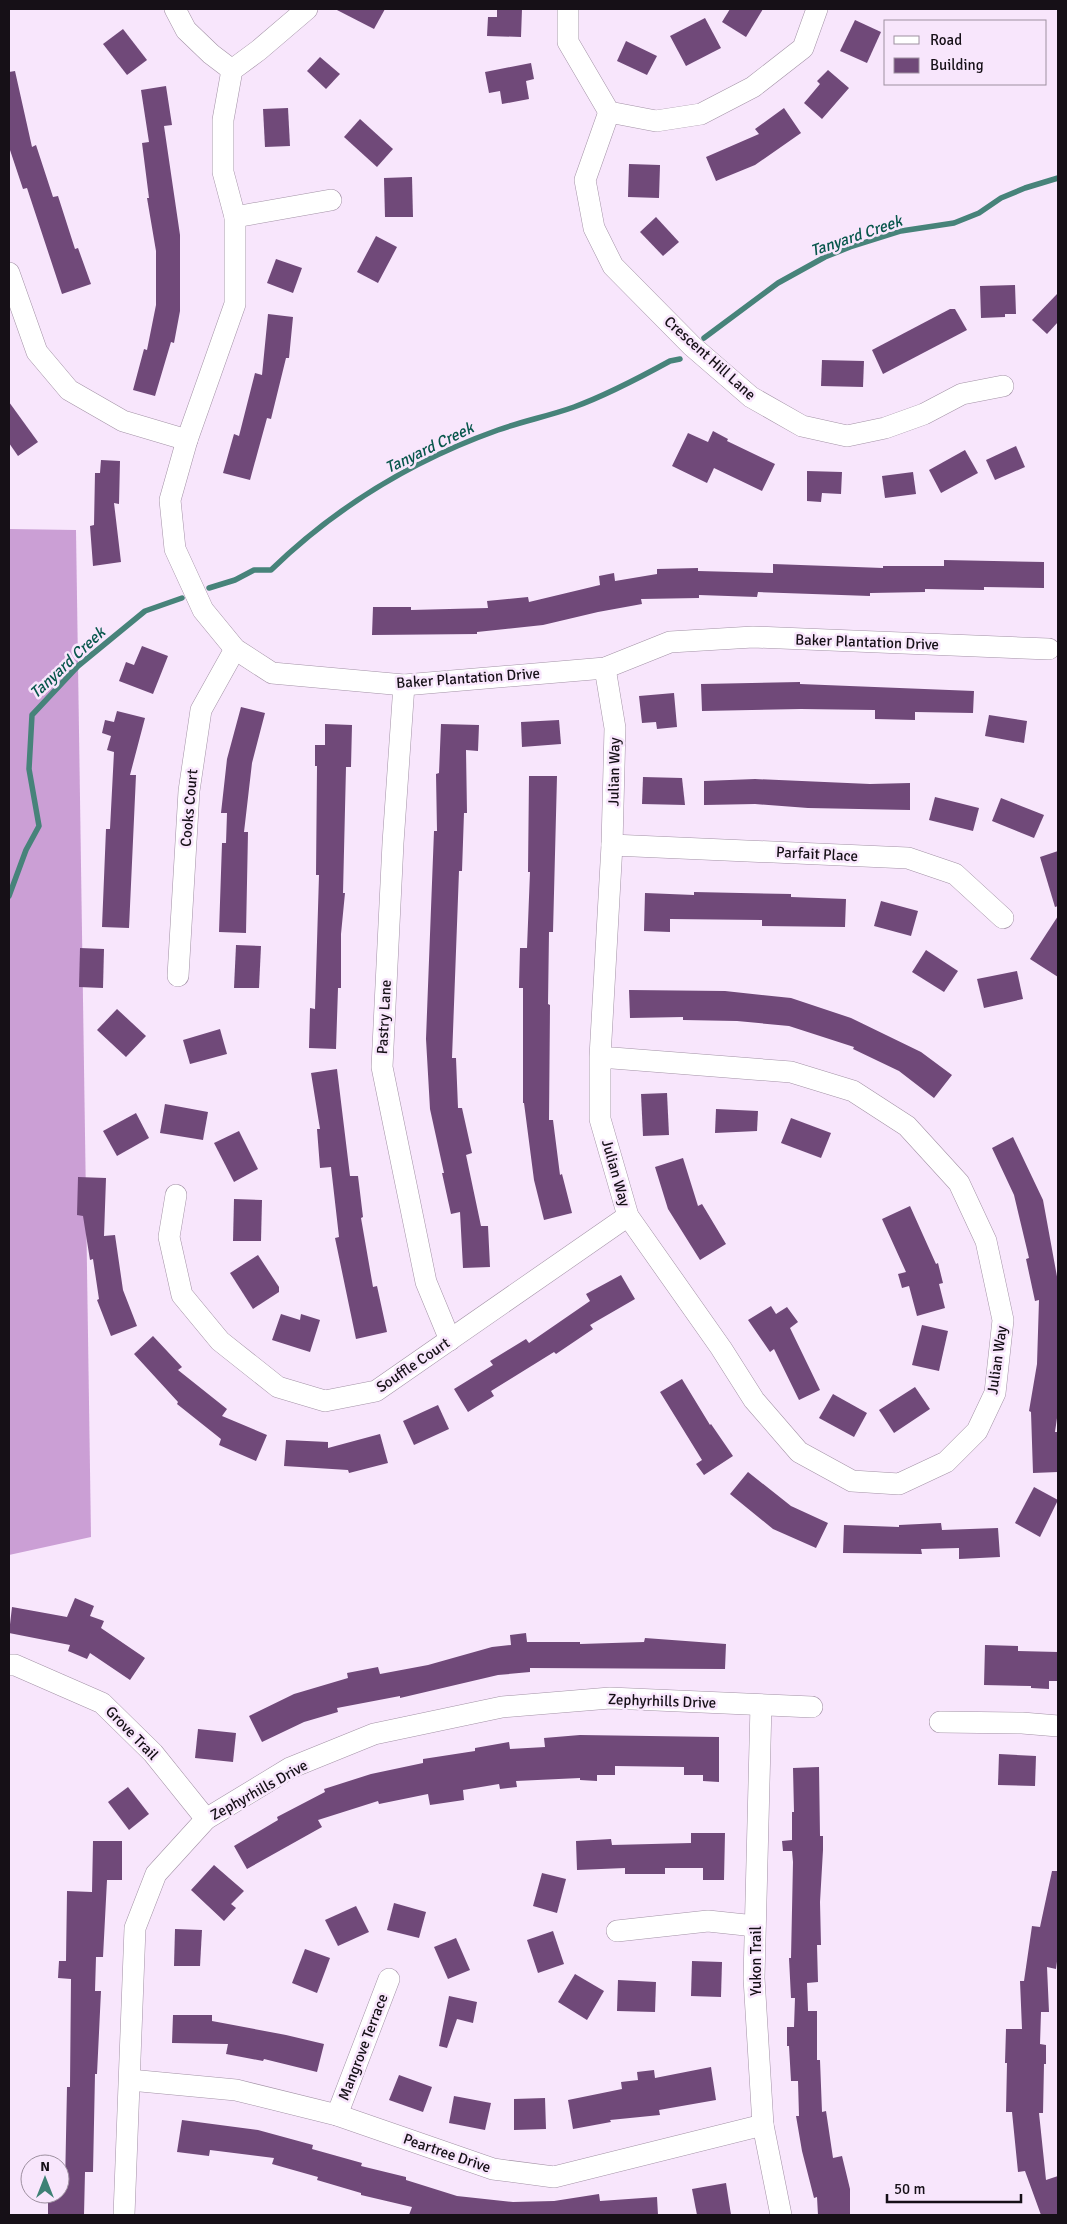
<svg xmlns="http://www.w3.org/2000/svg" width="1067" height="2224" font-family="Signika,sans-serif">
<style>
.forest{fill:#cb9fd5}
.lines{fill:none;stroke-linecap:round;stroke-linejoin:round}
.stream{stroke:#47837a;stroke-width:5.5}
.building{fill:#704979}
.street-casing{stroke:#a392a6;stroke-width:22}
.street{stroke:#fff;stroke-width:21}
.labels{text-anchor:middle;stroke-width:5;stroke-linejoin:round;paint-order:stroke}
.street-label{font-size:15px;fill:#161017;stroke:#f8e6fc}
.water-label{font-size:16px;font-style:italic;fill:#07564b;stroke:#f8e6fc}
</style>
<rect width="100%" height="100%" fill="#f8e6fc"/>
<path class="forest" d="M9 529 76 530 91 1537 9 1555Z"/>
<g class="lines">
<g class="stream">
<path d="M704 338 778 283 825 257 850 247 901 231 954 223 979 213 1001 198 1025 188 1058 178"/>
<path d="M209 588 235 580 254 570H271C337 506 411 461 498 430 523 421 549 416 574 407 607 395 639 378 670 361L680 359"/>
<path d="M9 896 26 850 39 826 29 769 32 715 78 666 145 611 182 598"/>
</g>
</g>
<g class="building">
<path d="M335 9H385L374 29Z"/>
<path d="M497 9H522L521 37 487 36 488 17H497Z"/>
<path d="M730 9H763L746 37 722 22Z"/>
<path d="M705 18 721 48 686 66 670 36Z"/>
<path d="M855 20 881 32 867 63 840 51Z"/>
<path d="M123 29 147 60 127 75 103 44Z"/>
<path d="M626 41 657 56 647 75 617 61Z"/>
<path d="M320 57 340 74 326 89 307 71Z"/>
<path d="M531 63 534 79 526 81 529 99 502 104 500 91 489 93 485 72Z"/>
<path d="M828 70 849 88 822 119 804 103 820 84 817 81Z"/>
<path d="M15 71 32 147 36 145 53 197 58 196 75 249 78 248 91 284 62 294 27 188 23 189 9 147V72Z"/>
<path d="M166 86 172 125 164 126 180 235V311L174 343 171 342 155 396 133 390 144 349 147 350 156 305V251L147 198H149L142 143 149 142 141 90Z"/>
<path d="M288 108 290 146 265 147 263 109Z"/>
<path d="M784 108 801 133 755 165 716 181 706 157 759 134 755 129Z"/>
<path d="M360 119 393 149 377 167 344 137Z"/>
<path d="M629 164 660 165 659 198 628 197Z"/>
<path d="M412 177 413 217H385L384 178Z"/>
<path d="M656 217 679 242 663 256 640 232Z"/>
<path d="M376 236 397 247 378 283 357 272Z"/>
<path d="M276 259 302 268 293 293 267 283Z"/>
<path d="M1015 285 1016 314H1005V317L981 318 980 286Z"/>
<path d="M1058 293V322L1047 334 1032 320Z"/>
<path d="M950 309H955L967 330 883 374 872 350Z"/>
<path d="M268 314 293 317 289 358H286L271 419 267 418 250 480 223 473 234 434 239 436 255 373 262 375Z"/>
<path d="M822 360 864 361 863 387 821 386Z"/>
<path d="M9 402 38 442 18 456 9 443Z"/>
<path d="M713 431 728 439 727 441 775 464 762 491 714 468 707 483 672 466 688 433 708 442Z"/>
<path d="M1016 446 1025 467 995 480 986 460Z"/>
<path d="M965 450 978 473 941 493 929 470Z"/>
<path d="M101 460 120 461 119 504 114 503 121 562 93 566 90 526 94 525 95 473H100Z"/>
<path d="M807 471 842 472 841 494 822 493 821 502 807 501Z"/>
<path d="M913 472 916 494 885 498 882 476Z"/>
<path d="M944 560 1044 562V588L984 587V590L925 589V592L870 593V596L758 592 757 597 699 595V598L641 599 642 604 598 612 543 625 477 632V634L372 635 373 607H411V610L488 608 487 601 528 597 529 602 600 585 599 576 614 573 615 581 657 574V569L698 568V571L773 573V564L883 568V566H944Z"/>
<path d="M142 646 168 656 153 694 119 681 126 662 134 665Z"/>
<path d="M800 682V684L974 691 973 713 915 712V720L875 719V710L801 709 702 711 701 684Z"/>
<path d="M674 693 677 727 657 729 656 722 642 723 639 696Z"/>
<path d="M241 707 265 713 252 763 244 832H248L246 933 219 932 222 843H226L227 813H221L227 759Z"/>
<path d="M117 711 145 718 130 775H136L129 928 102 927 106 829H110L114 752 107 750 111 736 102 733 105 720 114 722Z"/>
<path d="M989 715 1027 721 1024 743 985 736Z"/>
<path d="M559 720 561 744 522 747 521 722Z"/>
<path d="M325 724 352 725 351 767H346L343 893H345L341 934V988H338L336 1049 309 1048 310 1008 315 1009 319 875H316L317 766H315V745H325Z"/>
<path d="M441 724 479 725 478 751 466 750 467 813H464L462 871H459L452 1058H456L458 1108H462L472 1153 466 1155 481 1226H488L490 1267 463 1268 460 1212 451 1214 442 1173H444L430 1109 426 1039 428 986 434 831H437L436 774 439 773Z"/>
<path d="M529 776H557L553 932H549L548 1004 550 1005 549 1120H553L560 1175 562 1174 572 1213 544 1220 534 1180 524 1103H523V988H519L520 948H527L530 872H528Z"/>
<path d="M643 777 682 778 685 805 642 804Z"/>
<path d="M755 779 870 784 910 783V810L808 808 755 804 704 805V781Z"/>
<path d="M935 797 979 808 973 831 929 820Z"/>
<path d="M1001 798 1044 815 1034 838 992 821Z"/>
<path d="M1058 851V906L1055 907 1040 857Z"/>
<path d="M694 892 791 894V897L846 899 845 927 762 926V920L670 919V932L644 931 645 893 694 895Z"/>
<path d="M881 901 918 911 911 936 874 926Z"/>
<path d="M1058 916V977L1030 959Z"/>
<path d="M236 945 261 946 259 988H234Z"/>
<path d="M80 948 104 949 103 988 79 987Z"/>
<path d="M926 950 958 971 944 992 912 972Z"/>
<path d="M1017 971 1023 999 984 1008 977 979Z"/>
<path d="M629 990 725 991 791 998 851 1018 921 1052 952 1075 934 1098 899 1071 853 1049 854 1047 789 1026 737 1021 683 1020V1017L630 1018Z"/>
<path d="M117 1009 146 1036 126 1057 97 1030Z"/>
<path d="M220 1029 227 1054 190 1064 183 1040Z"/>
<path d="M337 1069 350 1176H358L363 1217 361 1218 373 1287 377 1286 387 1332 356 1339 335 1238 339 1237 331 1167 320 1168 317 1129H320L311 1073Z"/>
<path d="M667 1093 669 1135 643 1136 641 1094Z"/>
<path d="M165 1104 208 1112 203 1140 160 1133Z"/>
<path d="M716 1109 758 1111 757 1131 715 1133Z"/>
<path d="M136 1113 149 1138 117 1156 103 1131Z"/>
<path d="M791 1118 831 1133 821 1158 781 1143Z"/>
<path d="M239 1131 258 1169 234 1182 214 1143Z"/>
<path d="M1013 1137 1043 1200 1058 1282V1411L1055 1432H1058V1472L1033 1473 1031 1412 1029 1411 1037 1364 1039 1300 1035 1301 1026 1259 1029 1258 1014 1195 992 1148Z"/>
<path d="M683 1158 698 1206 702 1204 726 1244 700 1260 668 1209 655 1167Z"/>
<path d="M78 1177 106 1178 104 1236 115 1235 123 1290 137 1326 111 1336 97 1300 99 1299 93 1259 90 1260 83 1216 77 1215Z"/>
<path d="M234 1199 262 1200 261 1241H233Z"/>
<path d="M910 1206 936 1264 938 1263 943 1283 939 1284 945 1308 917 1316 909 1286 902 1288 898 1274 906 1272 882 1219Z"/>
<path d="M258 1255 279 1287V1292L253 1309 230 1273Z"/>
<path d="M621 1275 635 1299 590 1325 593 1329 556 1354 554 1352 491 1391 494 1396 468 1412 454 1389 493 1365 490 1361 526 1339 529 1343 590 1301 586 1294Z"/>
<path d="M771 1306 776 1314 787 1307 798 1322 790 1328 820 1390 799 1400 774 1349 770 1352 748 1320Z"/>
<path d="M281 1314 300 1320 301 1314 320 1320 310 1352 272 1340Z"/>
<path d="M922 1325 948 1331 939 1371 912 1365Z"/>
<path d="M153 1336 182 1367 178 1370 227 1409 222 1416 267 1435 256 1461 219 1445 221 1439 177 1404 178 1402 134 1354Z"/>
<path d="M682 1379 710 1425 711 1424 733 1456 704 1475 696 1464 702 1460 660 1392Z"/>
<path d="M915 1387 930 1409 894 1433 879 1410Z"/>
<path d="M833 1394 867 1413 854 1437 819 1418Z"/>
<path d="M438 1405 449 1429 414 1445 403 1421Z"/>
<path d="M380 1434 388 1463 349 1473 348 1470 284 1466 286 1440 328 1442V1448Z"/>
<path d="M748 1472 791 1506 828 1523 816 1548 773 1529 730 1494Z"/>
<path d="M1034 1487 1058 1500 1040 1537 1015 1523Z"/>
<path d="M941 1523 942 1530 998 1528 1000 1557 959 1559V1548L921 1549 922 1554 843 1553 844 1525 899 1527V1525Z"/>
<path d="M75 1598 94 1606 90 1616 104 1621 101 1628 145 1658 130 1680 90 1653 87 1659 68 1651 70 1645 9 1633 12 1607 67 1617Z"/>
<path d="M526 1633 527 1642H580V1644L644 1642 645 1638 726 1644 725 1669 530 1668V1672L498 1675 400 1698V1696L337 1708 338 1712 304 1722 262 1742 249 1716 294 1694 348 1678 347 1673 378 1667 380 1674 428 1665 492 1647 511 1645 510 1635Z"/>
<path d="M985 1645 1018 1646V1651L1058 1652V1681H1049V1689L1031 1688V1686L984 1685Z"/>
<path d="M198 1729 236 1733 233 1762 195 1758Z"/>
<path d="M580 1735 719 1737V1782L703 1781V1775H684V1767L615 1766V1775H597V1781L580 1780V1778L516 1781 517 1787 500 1789 499 1784 463 1790 464 1800 430 1805 428 1794 379 1804 378 1801 318 1820 322 1827 247 1869 234 1846 278 1820 277 1817 325 1792 324 1789 371 1774 423 1763V1759L475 1751V1748L509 1742 510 1749 545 1747 544 1738Z"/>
<path d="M999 1754 1036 1756 1035 1786 998 1785Z"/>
<path d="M819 1767 820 1836H823V1850L820 1902 821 1945H817L818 1982 807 1983 808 2011H817V2060H820L822 2112 826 2111 833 2158 842 2156 850 2189V2215H818L817 2197 814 2198 802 2151 796 2116H799L798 2081H791L789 2046H787V2027H794L795 1998H791L789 1958H791L793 1862 792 1851H783L782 1841 792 1840V1812H794L793 1768Z"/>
<path d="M128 1787 149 1814 129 1830 108 1802Z"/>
<path d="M691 1833H725L724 1880H703V1868H665V1874H625V1868L577 1870 576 1841 611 1839 612 1845 691 1843Z"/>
<path d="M93 1841H122V1880H107L103 1957H96L95 1991H101L97 2074H95L93 2172H85L84 2215H48V2194H60V2186H65L67 2087H70L71 1979 58 1978 59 1961H66L67 1891 92 1892Z"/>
<path d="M214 1865 244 1891 231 1904 236 1908 224 1921 191 1890Z"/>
<path d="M1052 1871H1058V1954L1056 1969 1047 1967 1049 2012H1041L1040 2044 1046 2045V2064H1044L1043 2113H1039L1046 2180 1058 2176V2215H1041L1025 2171 1018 2172 1012 2112H1006L1007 2063H1005L1006 2029H1022L1020 1981H1024L1032 1926 1040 1927Z"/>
<path d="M542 1873 566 1879 557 1913 533 1906Z"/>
<path d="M394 1903 426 1912 419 1938 387 1930Z"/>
<path d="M356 1906 369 1932 338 1946 325 1920Z"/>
<path d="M175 1929 202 1930 200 1966H174Z"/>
<path d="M553 1931 564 1964 538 1973 527 1940Z"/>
<path d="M456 1938 470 1970 448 1979 434 1947Z"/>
<path d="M305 1949 330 1958 317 1993 292 1983Z"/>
<path d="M692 1961 722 1962 721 1997 691 1996Z"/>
<path d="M575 1974 604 1991 587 2020 558 2002Z"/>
<path d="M618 1980 656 1982 655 2012 617 2011Z"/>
<path d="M449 1996 477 2002 473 2023 457 2019 447 2048 439 2046Z"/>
<path d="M173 2015H212V2021L286 2035 324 2044 317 2072 264 2059 263 2061 226 2054 228 2044 172 2043Z"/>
<path d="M711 2067 716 2100 659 2110 660 2115 610 2120 611 2122 573 2129 568 2100 622 2089 621 2082 638 2080 637 2072 654 2070 655 2078Z"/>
<path d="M399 2075 432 2087 423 2112 389 2100Z"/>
<path d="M454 2096 491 2103 485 2130 449 2123Z"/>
<path d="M545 2098 546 2129 514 2130V2099Z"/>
<path d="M182 2120 258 2130 313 2145 312 2149 362 2163 361 2166 406 2177V2180L457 2196 513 2202 554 2201 599 2194 600 2201 657 2197 658 2215H409L412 2207 361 2195V2193L317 2180 318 2177 272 2164 274 2158 210 2150 209 2156 177 2152Z"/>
<path d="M726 2183 731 2215H697L692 2189Z"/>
</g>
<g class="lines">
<g class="street-casing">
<g id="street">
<path d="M175 9 186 30 211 54 232 70"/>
<path d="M307 9 259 50 232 70 223 120V172L235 217V304L187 440 170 500 175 549 203 610 235 649 272 673 404 685 605 668 670 642 753 637 1049 649"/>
<path d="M568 9V42L609 112 656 121 701 114 753 87 803 48 817 9"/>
<path d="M609 112 585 180 594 228 613 266 692 346 751 397 802 426 847 436 885 428 924 414 962 394 1003 386"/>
<path d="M235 217 331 200"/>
<path d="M9 273 37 352 69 390 123 421 187 440"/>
<path d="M404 685 393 843 382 1067 426 1282 450 1340"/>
<path d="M612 845 908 858 955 874 1003 918"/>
<path d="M178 976 189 791 201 710 235 649"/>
<path d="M600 1057 791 1072 853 1091 907 1126 959 1183 986 1241 1003 1320 995 1393 977 1431 946 1462 899 1484 852 1481 799 1452 754 1400 721 1348 628 1216 600 1119V1057L612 845 615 728 605 668"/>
<path d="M176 1195 169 1237 182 1295 220 1341 278 1387 325 1401 376 1391 628 1216"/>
<path d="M9 1665H15L102 1703 153 1753 206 1819"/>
<path d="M761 1705 754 1978 763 2125 781 2215"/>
<path d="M940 1722 1022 1723 1058 1726"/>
<path d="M617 1931 708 1921 755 1926"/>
<path d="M130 2080 236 2090 337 2115 493 2169 554 2177 763 2125"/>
<path d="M337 2115 389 1979"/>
<path d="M124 2215 135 1928 156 1874 206 1819 290 1768 374 1734 502 1707 610 1698 812 1707"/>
</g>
</g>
<use href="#street" class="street"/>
</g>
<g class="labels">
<g class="street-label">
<text transform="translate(710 358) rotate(42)" y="5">Crescent Hill Lane</text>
<text transform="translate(867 642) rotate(2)" y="5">Baker Plantation Drive</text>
<text transform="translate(468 678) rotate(-4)" y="5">Baker Plantation Drive</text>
<text transform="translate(614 772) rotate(-89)" y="5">Julian Way</text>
<text transform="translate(189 808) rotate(-85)" y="5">Cooks Court</text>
<text transform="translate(817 854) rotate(3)" y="5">Parfait Place</text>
<text transform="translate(384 1017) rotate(-87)" y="5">Pastry Lane</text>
<text transform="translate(616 1173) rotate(74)" y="5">Julian Way</text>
<text transform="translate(997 1360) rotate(-82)" y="5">Julian Way</text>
<text transform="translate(413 1365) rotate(-34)" y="5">Souffle Court</text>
<text transform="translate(662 1701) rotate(2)" y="5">Zephyrhills Drive</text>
<text transform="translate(132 1733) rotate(46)" y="5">Grove Trail</text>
<text transform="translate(259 1790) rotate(-29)" y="5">Zephyrhills Drive</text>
<text transform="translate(756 1961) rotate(-90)" y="5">Yukon Trail</text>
<text transform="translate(363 2047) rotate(-69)" y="5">Mangrove Terrace</text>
<text transform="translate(447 2153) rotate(19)" y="5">Peartree Drive</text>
</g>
<g class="water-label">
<text transform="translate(856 235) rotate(-19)" y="6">Tanyard Creek</text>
<text transform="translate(429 447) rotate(-26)" y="6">Tanyard Creek</text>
<text transform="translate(67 662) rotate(-43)" y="6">Tanyard Creek</text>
</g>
</g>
<rect width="1067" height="2224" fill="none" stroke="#161017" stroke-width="20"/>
<rect x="884" y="20" width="162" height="65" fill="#f8e6fc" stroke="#9e90a0"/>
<rect x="894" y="36" width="25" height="8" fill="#ffffff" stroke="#9e90a0"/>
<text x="930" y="45" font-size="15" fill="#161017">Road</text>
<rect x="894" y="58" width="25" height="15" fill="#704979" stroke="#9e90a0"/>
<text x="930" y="70" font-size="15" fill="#161017">Building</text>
<g transform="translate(45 2179)"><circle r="24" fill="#f8e6fc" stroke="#9e90a0"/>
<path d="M0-4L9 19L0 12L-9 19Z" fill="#3e8175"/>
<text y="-8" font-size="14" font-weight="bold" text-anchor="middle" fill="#161017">N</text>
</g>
<path d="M887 2194v8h134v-8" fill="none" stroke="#161017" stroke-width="2.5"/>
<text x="894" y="2194" font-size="15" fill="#161017" stroke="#f8e6fc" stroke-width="4" paint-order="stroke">50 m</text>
</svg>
